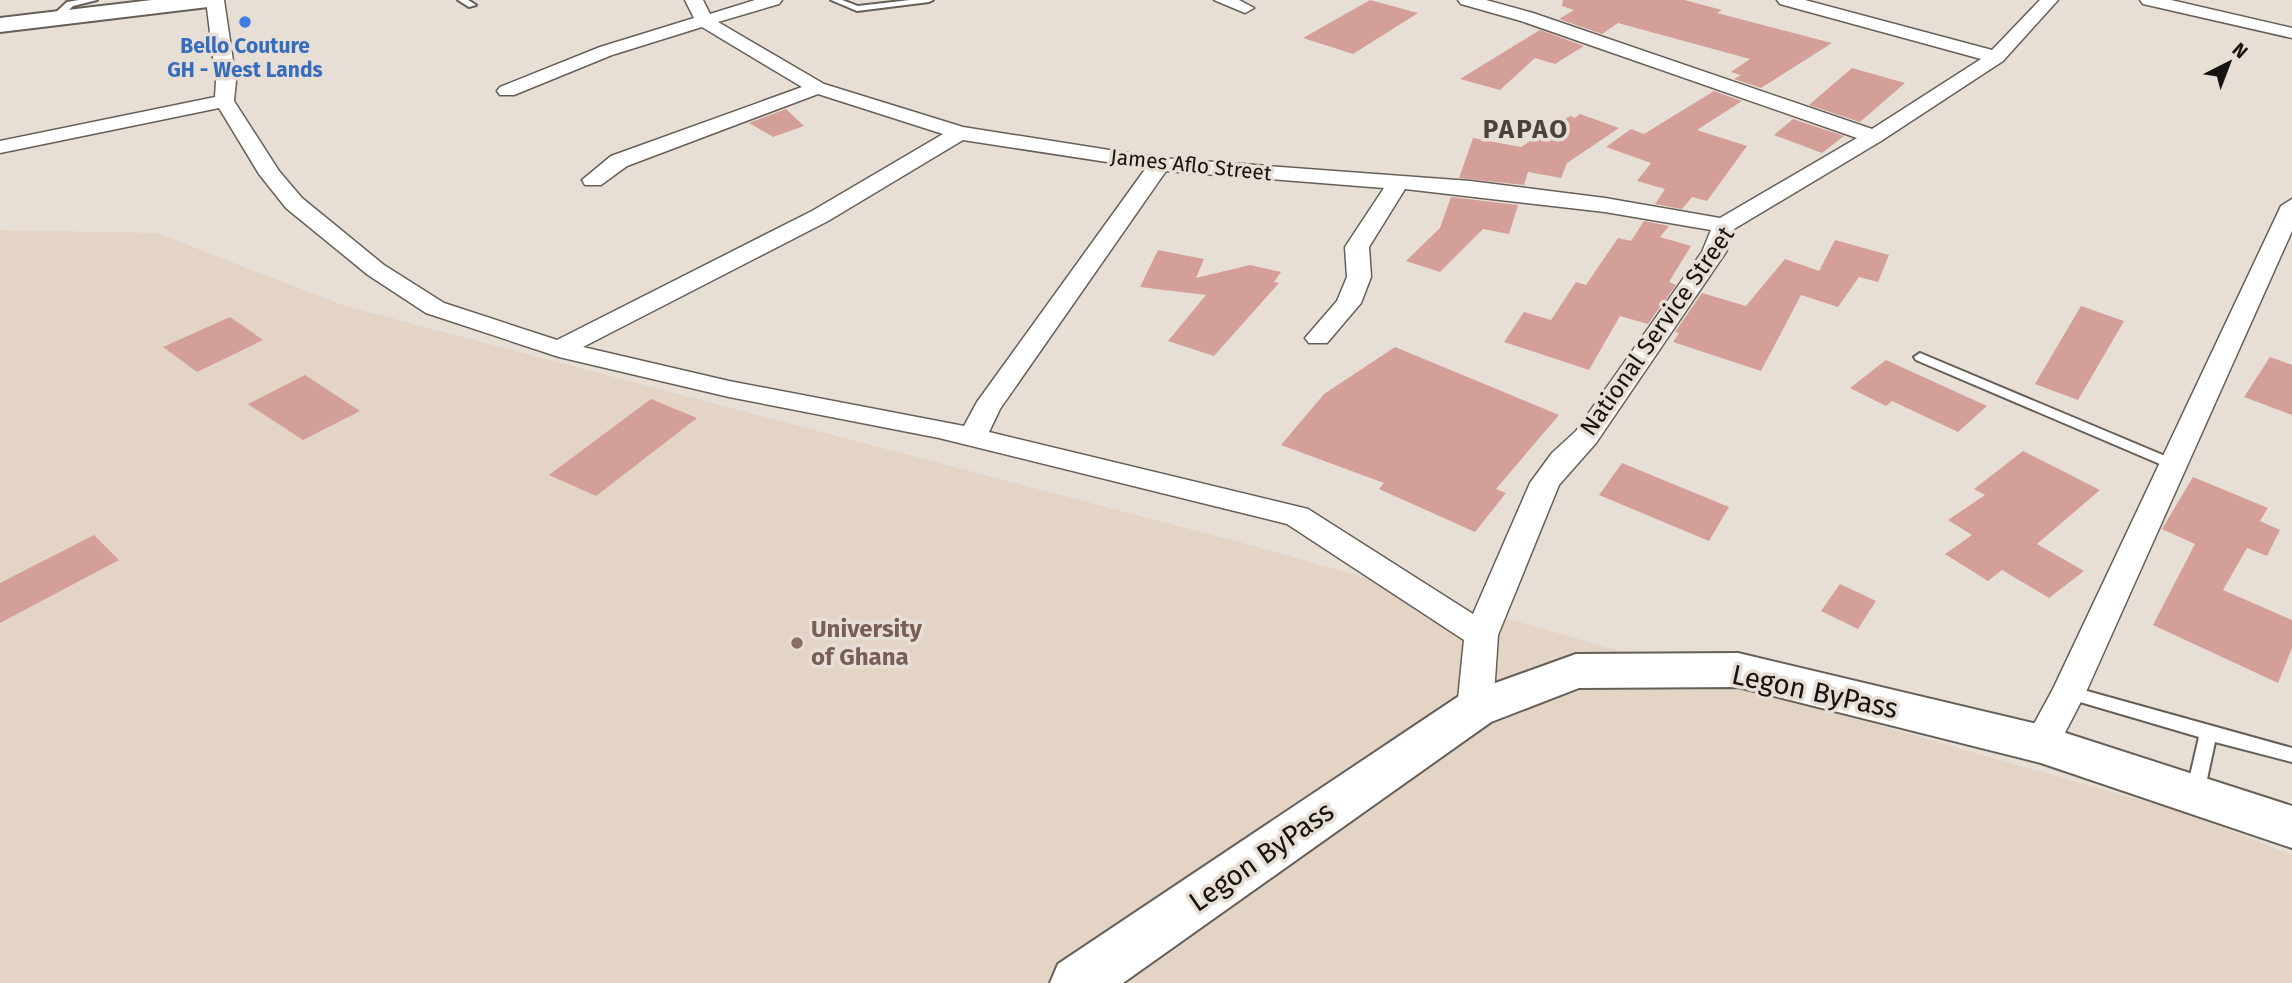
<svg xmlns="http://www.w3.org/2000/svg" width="2292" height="983" font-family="'Fira Sans',sans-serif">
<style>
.built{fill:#e3d4c6}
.building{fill:#d49f98}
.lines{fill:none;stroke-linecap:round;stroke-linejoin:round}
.lane-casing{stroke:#665f58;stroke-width:4}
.street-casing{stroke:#665f58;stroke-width:3}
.secondary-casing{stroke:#665f58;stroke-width:4}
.lane{fill:#fff;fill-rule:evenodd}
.street{fill:#fff;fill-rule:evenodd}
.secondary{fill:#fff;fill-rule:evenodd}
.shop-dot{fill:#3f7fe0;stroke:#e7dfd6;stroke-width:2.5}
.education-dot{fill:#8d6e63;stroke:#e7dfd6;stroke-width:2.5}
.labels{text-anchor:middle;stroke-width:7;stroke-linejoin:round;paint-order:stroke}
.far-shop-label{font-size:21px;font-weight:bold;fill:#366cbe;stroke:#e7dfd6}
.far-street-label{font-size:21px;fill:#161310;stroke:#e7dfd6}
.street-label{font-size:24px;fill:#161310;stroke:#e7dfd6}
.education-label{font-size:24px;font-weight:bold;fill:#785e54;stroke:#e7dfd6;text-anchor:start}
.far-district-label{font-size:26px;font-weight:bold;letter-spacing:2px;fill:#4a433c;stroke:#e7dfd6}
.near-street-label{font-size:28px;fill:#161310;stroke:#e7dfd6}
</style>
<rect width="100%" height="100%" fill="#e7dfd6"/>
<path class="built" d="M0 230 157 233 345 306 1265 549 2185 813 2292 855V983H0Z"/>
<g class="building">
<path d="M1370 0 1418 13 1353 54 1303 38Z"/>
<path d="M1563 0H1684L1722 10 1717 13 1832 43 1761 88 1734 79 1741 75 1731 72 1750 59 1618 23 1602 34 1559 19 1574 10 1562 6Z"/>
<path d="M1540 30 1584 46 1555 64 1535 58 1500 90 1460 79Z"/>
<path d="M1852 68 1905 83 1860 122 1809 105Z"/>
<path d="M1714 91 1742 101 1697 130 1747 146 1707 201 1692 197 1682 209 1655 204 1665 189 1637 181 1651 163 1606 147 1631 129 1644 134Z"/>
<path d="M786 109 804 126 773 137 749 123Z"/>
<path d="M1580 114 1619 128 1567 163 1561 178 1528 172 1524 185 1459 178 1473 138 1521 147 1570 116 1575 118Z"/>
<path d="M1793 119 1844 136 1822 153 1774 135Z"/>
<path d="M1451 197 1518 205 1509 234 1483 229 1440 272 1406 261 1440 228Z"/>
<path d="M1644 221 1669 226 1660 237 1691 246 1669 282 1676 285 1648 324 1620 316 1589 370 1504 342 1524 312 1551 320 1576 282 1586 285 1618 238 1631 241Z"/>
<path d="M1835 240 1889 255 1878 282 1859 277 1838 307 1801 295 1761 371 1673 342 1679 333 1675 332 1702 293 1746 306 1785 259 1819 271Z"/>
<path d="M1158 250 1204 259 1196 278 1250 265 1281 272 1274 282 1279 283 1214 356 1168 341 1206 295 1140 287Z"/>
<path d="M2081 306 2124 321 2078 400 2035 384Z"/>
<path d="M230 317 263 340 197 372 163 347Z"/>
<path d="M1395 347 1559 415 1496 489 1506 493 1475 532 1379 489 1384 483 1281 445 1324 394Z"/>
<path d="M2270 357 2292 365V415L2244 397Z"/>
<path d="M1886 360 1987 406 1958 432 1892 401 1886 406 1850 388Z"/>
<path d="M305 375 360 411 303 440 248 404Z"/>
<path d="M651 399 697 418 596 496 549 475Z"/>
<path d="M2023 451 2100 490 2037 544 2084 571 2049 598 2002 570 1988 581 1945 554 1972 535 1948 520 1985 495 1974 489Z"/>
<path d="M1622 463 1729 507 1709 541 1599 495Z"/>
<path d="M2193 477 2268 508 2260 521 2280 530 2267 556 2247 548 2223 590 2292 620V648L2278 683 2153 625 2195 544 2162 529Z"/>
<path d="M94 535 119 560 0 623V583Z"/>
<path d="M1840 584 1876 601 1858 629 1821 611Z"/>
</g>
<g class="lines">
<g class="lane-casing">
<g id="lane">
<path d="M79 0H97L73 6 57 21H51V17L67 2Z"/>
<path d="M458 0H468L476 5 469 7Z"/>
<path d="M831 0H842L858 6 910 0H933L929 2 857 11Z"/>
<path d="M1920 353 2177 461 2179 464 2177 467H2167L1916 360 1914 357Z"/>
<path d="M2069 686 2292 748V762L2215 742 2204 793 2201 798 2195 800 2189 798 2186 793 2199 737 2063 697 2061 692 2063 687Z"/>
</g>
</g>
<g class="street-casing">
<g id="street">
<path d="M206 0H224L236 81 234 101 279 171 302 198 384 265 444 303 557 340 812 211 943 134 818 94 627 166 601 185H585L582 180 611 156 802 87 702 27 612 55 514 95H500L497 91 500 87 600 47 694 18 685 0H703L710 14 755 0H782L779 4 718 22 824 84 963 127 1160 158 1470 181 1605 198 1720 218 1857 138 1521 21 1461 4 1458 0H1486L1533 13 1872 129 1981 59 1780 4 1777 0H1805L1992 50 2040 0H2058L2003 61 1881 141 1734 229 1726 252 1596 443 1559 485 1498 635 1493 709 1488 719 1475 723 1462 719 1457 709 1464 640 1287 524 939 438 729 397 559 357 426 313 368 275 286 208 259 174 219 108 0 153V141L215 97 216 81ZM963 140 1146 168 977 402 964 426 729 381 583 347 828 221ZM1166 171 1384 188 1345 247 1347 277 1337 301 1305 338 1309 343H1327L1361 303 1371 277 1369 247 1405 189 1605 212 1711 230 1702 252 1576 431 1552 453 1530 483 1473 614 1308 509 989 432 1000 409Z"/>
<path d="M1214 0H1239L1254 8 1245 13Z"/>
<path d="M2140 0H2171L2292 28V38L2143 4Z"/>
<path d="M2292 199V231L2086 692 2054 754 2041 759 2028 754 2023 744 2053 689 2281 206Z"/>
</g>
</g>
<g class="secondary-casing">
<g id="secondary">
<path d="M152 0H219L208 7 0 32V18Z"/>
<path d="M1738 653 2041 725 2292 806V848L2041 763 1738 687 1579 688 1491 722 1123 983H1050L1058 964 1459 696 1576 654Z"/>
</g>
</g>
<use href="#lane" class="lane"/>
<use href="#street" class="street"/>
<use href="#secondary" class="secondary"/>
</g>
<circle class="shop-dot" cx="245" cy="22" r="7"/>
<circle class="education-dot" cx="797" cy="643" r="7"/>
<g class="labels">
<g class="far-shop-label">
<text x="245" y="53">Bello Couture<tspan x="245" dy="24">GH - West Lands</tspan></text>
</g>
<g class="far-street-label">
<text transform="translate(1191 165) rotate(6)" y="7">James Aflo Street</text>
</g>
<g class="street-label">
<text transform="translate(1657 331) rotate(-55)" y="8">National Service Street</text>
</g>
<g class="education-label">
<text x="811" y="637">University<tspan x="811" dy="28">of Ghana</tspan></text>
</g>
<g class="far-district-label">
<text x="1526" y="138">PAPAO</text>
</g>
<g class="near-street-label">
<text transform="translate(1815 691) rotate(12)" y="10">Legon ByPass</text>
<text transform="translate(1261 856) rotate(-35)" y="10">Legon ByPass</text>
</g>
</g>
<g transform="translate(2229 63) rotate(42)" stroke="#e7dfd6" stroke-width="5" paint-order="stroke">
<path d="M0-5L12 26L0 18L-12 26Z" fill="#161310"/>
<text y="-10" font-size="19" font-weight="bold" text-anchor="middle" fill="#161310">N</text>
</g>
</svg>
